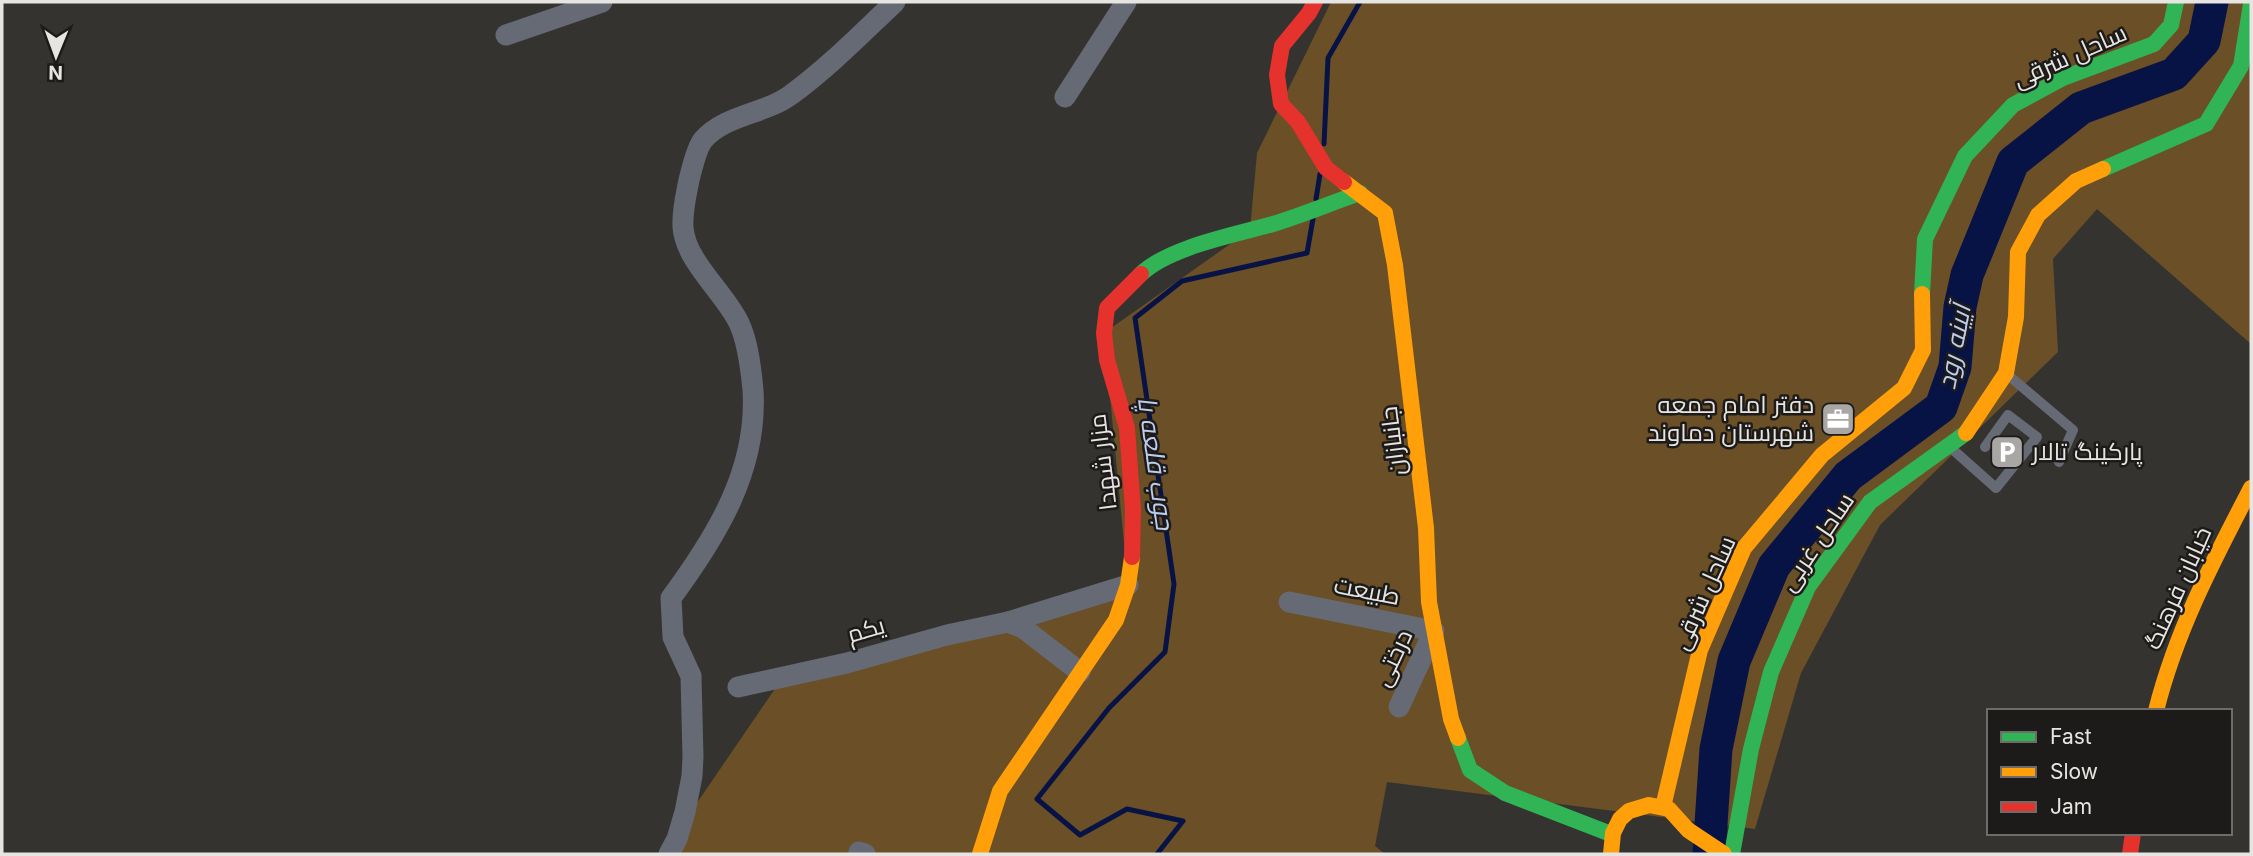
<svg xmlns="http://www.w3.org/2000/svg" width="2253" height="856" font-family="Inter,Cairo,sans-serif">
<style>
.green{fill:#6b4f26}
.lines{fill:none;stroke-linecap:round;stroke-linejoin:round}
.stream{stroke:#081345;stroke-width:5}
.river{stroke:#081345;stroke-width:33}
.lane{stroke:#656a75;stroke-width:10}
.street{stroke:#656a75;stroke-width:21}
.fast{stroke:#30b455;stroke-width:16}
.slow{stroke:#ff9f0a;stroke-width:16}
.jam{stroke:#e5322d;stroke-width:16}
.labels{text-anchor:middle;stroke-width:5;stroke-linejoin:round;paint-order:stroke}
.street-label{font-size:24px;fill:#e7e5e2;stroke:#1d1b19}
.poi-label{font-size:24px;fill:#e7e5e2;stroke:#1d1b19;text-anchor:end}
.water-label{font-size:26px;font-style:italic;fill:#bdcdf1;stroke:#1d1b19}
</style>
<rect width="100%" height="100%" fill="#353330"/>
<path class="green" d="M1331 2H2251V344L2097 209 2053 259 2058 352 1880 525 1801 673 1755 829 1387 782 1375 846 1385 854H662L783 677 1128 585 1104 333 1250 230 1257 153Z"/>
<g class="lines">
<g class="stream">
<path d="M1324 144 1328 58 1360 2"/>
<path d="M1316 199 1320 174"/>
<path d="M1157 854 1183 821 1127 809 1080 835 1037 799 1109 708 1165 652 1174 584 1135 318 1182 281 1307 253 1313 219"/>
</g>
<path class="river" d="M1709 854 1716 749 1734 661 1774 566 1848 476 1941 407 1955 367 1960 307 1967 275 2013 162 2081 108 2174 74 2204 41 2212 2"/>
<g class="lane">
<path d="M2008 375 2073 430 2059 462"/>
<path d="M1951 448 1996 488 2037 437 2008 415 1985 447"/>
</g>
<g class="street">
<path d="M506 35 602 2"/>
<path d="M1065 97 1126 2"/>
<path d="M1289 602 1434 631 1399 707"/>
<path d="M1008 622 1128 585"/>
<path d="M738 687 847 663 947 635 1008 622 1023 628 1080 672"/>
<path d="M859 852 865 854"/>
<path d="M669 854 677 839 685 812 692 776 693 757 691 676 673 637 671 598C716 537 758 470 753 390 751 369 748 342 739 323 725 293 685 261 683 227 682 211 686 196 689 180 692 169 696 149 703 140 726 114 766 114 792 94 829 67 862 33 895 2"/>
</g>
<g class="fast">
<path d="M2103 169 2206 124 2241 66 2251 4"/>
<path d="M1141 274C1169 247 1235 235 1273 224 1302 215 1331 203 1360 193"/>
<path d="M1922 294 1925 239 1965 156 2013 105 2063 78 2154 44 2171 25 2176 2"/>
<path d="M1458 738 1470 770 1505 793 1611 834"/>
<path d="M1732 854 1751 749 1771 672 1808 587 1870 502 1966 433"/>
</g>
<g class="slow">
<path d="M1344 182 1385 213 1395 265 1426 528 1429 602 1451 719 1458 738"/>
<path d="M1966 433 2006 373 2016 317 2018 252 2038 215 2076 181 2103 169"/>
<path d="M2156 711C2176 631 2213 561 2251 488"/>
<path d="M1663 807 1700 650 1744 548 1822 455 1904 388 1923 350 1922 294"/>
<path d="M980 854 1000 791 1116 620 1128 585 1132 557"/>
<path d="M1611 854 1613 833 1620 819 1629 811 1649 805 1669 809 1688 830 1724 854"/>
</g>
<g class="jam">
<path d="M1315 2 1309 13 1282 46 1277 75 1281 104 1298 122 1326 168 1344 182"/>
<path d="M1132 557 1133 509 1127 428 1107 360 1104 333 1107 308 1141 274"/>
<path d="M2130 854 2133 833"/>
</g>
</g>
<defs>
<g id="office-square" transform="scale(1.75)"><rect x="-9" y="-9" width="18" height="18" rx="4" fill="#a9a7a4" stroke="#1d1b19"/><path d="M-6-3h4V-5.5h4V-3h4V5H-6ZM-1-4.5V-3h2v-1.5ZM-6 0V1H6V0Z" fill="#fff"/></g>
<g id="parking-square" transform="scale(1.75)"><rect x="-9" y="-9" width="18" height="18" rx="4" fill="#a9a7a4" stroke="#1d1b19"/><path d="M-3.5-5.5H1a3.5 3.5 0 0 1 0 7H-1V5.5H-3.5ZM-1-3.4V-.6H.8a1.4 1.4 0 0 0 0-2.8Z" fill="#fff"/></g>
</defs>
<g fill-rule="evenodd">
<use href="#office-square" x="1838" y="419"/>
<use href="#parking-square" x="2007" y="452"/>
</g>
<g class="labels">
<g class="street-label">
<text transform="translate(2070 56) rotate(-24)" y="8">ساحل شرقی</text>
<text transform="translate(1393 441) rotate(-97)" y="8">جانبازان</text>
<text transform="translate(1103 462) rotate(-97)" y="8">مزار شهدا</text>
<text transform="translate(1817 542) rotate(-56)" y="8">ساحل غربی</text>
<text transform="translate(2178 588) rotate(-66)" y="8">خیابان فرهنگ</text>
<text transform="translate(1367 591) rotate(11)" y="8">طبیعت</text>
<text transform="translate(1704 593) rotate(-66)" y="8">ساحل شرقی</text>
<text transform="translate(866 630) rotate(-16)" y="8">یکم</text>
<text transform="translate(1393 658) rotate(-65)" y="8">درختی</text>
</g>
<g class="poi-label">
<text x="1814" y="413">دفتر امام جمعه<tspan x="1814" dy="28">شهرستان دماوند</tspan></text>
<text x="2032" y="460" text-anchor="start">پارکینگ تالار</text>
</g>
<g class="water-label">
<text transform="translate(1954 347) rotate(-79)" y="9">آیینه رود</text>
<text transform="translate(1156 463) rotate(82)" y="9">جوب قلعه پا</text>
</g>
</g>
<rect width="2253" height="856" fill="none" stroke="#e7e5e2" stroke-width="7"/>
<rect x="1987" y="709" width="245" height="126" fill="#1d1b19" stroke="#6e6c69" stroke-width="2"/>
<rect x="2001" y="732" width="35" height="10" fill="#30b455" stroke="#6e6c69" stroke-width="2"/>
<text x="2050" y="744" font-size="21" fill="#e7e5e2">Fast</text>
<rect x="2001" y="767" width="35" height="10" fill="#ff9f0a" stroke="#6e6c69" stroke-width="2"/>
<text x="2050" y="779" font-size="21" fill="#e7e5e2">Slow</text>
<rect x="2001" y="802" width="35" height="10" fill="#e5322d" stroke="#6e6c69" stroke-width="2"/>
<text x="2050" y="814" font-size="21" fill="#e7e5e2">Jam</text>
<g transform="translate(56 56) rotate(181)" stroke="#1d1b19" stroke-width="5" paint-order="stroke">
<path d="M0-5L12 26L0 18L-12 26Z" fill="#e7e5e2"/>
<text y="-10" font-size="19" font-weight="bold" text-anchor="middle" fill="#e7e5e2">N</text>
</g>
</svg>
